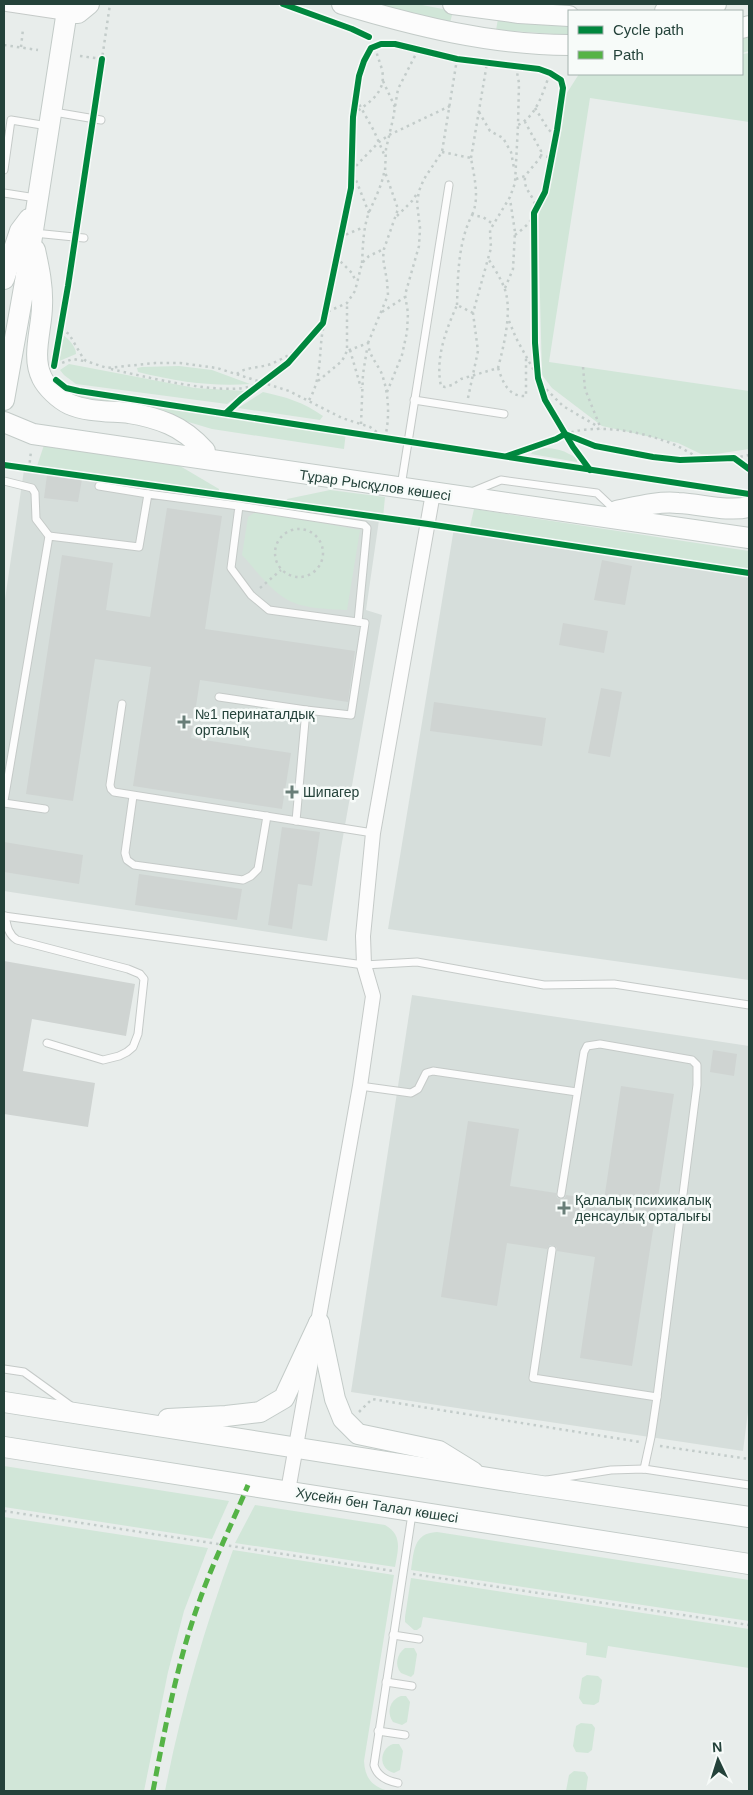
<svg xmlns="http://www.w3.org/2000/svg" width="753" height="1795" font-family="Helvetica,sans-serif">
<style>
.built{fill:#d6dedb}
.green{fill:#d1e6d8}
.building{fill:#cfd4d2}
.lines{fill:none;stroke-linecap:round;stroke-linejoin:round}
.lane-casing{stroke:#c5cac8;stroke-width:9}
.street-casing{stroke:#c5cac8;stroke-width:16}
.secondary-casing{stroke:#c3cbc8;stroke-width:22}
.path{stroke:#c3ccca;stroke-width:2.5;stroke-dasharray:2.5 4;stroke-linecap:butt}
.lane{stroke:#fcfcfc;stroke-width:7}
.street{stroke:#fcfcfc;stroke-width:14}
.secondary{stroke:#fcfcfc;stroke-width:20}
.quiet{stroke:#55b346;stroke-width:5;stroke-dasharray:10 5;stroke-linecap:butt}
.cycleway-casing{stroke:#f7fbf9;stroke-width:9}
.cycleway{stroke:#00873e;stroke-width:6}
.poi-dot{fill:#697e78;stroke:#f7fbf9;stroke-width:2}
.labels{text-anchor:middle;stroke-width:5;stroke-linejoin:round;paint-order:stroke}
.street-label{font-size:14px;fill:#24423a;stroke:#f7fbf9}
.poi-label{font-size:14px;fill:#24423a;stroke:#f7fbf9;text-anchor:start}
</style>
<rect width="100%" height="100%" fill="#e8edeb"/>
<g class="built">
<path d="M24 470 379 520 366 610 382 615 341 848 327 941 4 891V606Z"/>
<path d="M454 528 749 575V980L388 929Z"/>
<path d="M412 995 749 1046V1404L743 1451 351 1392Z"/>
</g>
<g class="green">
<path d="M373 4H417L453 11 450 23Z"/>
<path d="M498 19 569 23V35L496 30Z"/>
<path d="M749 37V51L742 53V39Z"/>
<path d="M749 53V122L590 98 549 362 749 391V449L709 455 701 454 678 443 602 426 552 388 542 375 538 218 557 150 565 96 579 74H742V54Z"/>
<path d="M63 335C69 339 76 347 76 354L57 362Z"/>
<path d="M69 364 195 388 245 391 227 404 76 384 64 375 60 370Z"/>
<path d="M179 366 212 370 250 384C212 387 174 381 138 372L137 368 142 367Z"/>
<path d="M66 388 346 432 344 449 212 429 165 415 92 399 71 396 63 390Z"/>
<path d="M263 392C286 397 303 402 323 416L320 420 238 408Z"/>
<path d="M44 445 180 466 219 489V495L36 469Z"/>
<path d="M535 448C553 448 562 448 577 459V462L531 454Z"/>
<path d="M330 490 385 497 383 518 286 504 287 499Z"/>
<path d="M474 509 749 551V574L469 531Z"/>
<path d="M257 511 360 530 347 610C328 609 299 609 283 597 267 586 255 569 242 555L248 517Z"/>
<path d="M4 1466 229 1501 212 1539 4 1507Z"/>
<path d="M255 1505 385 1525C403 1535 398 1550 395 1567L235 1543Z"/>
<path d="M4 1517 208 1548 184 1611 168 1672 144 1791H4Z"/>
<path d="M437 1532 749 1580V1621L411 1570C414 1552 413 1533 437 1532Z"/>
<path d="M233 1550 394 1575 364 1761C365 1778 372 1787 389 1791H165C181 1709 204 1629 233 1550Z"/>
<path d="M411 1578 749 1629V1668L608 1646 606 1658 586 1655 587 1643 423 1617 421 1627 417 1630H414L405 1622V1617Z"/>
<path d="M405 1648H414L417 1654 414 1674 411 1677 401 1673C394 1665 397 1654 405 1648Z"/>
<path d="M587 1675 598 1676 602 1680 599 1702 594 1705 583 1704 579 1698 582 1678Z"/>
<path d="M401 1696H406L410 1702 407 1722 402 1725 393 1722C386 1712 390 1700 401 1696Z"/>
<path d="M581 1723 592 1724 595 1728 592 1750 588 1753 576 1752 573 1746 576 1726Z"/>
<path d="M393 1744H399L403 1751 400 1770 394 1773C378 1769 379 1749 393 1744Z"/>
<path d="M574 1771 585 1772 588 1777 586 1791H566L569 1775Z"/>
</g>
<g class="building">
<path d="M47 475 82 479 78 502 44 498Z"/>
<path d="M167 508 222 516 205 629 355 651 348 702 200 680 191 738 291 753 282 809 133 786 151 667 95 659 73 801 26 794 62 555 113 563 106 610 150 617Z"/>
<path d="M602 560 632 566 625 605 594 600Z"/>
<path d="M563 623 608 631 604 653 559 645Z"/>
<path d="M601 688 622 692 610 757 588 753Z"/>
<path d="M434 702 546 718 542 746 430 731Z"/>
<path d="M282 827 320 832 312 886 298 884 292 929 268 925Z"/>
<path d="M4 842 83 855 79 884 4 872Z"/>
<path d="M139 874 242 889 237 920 135 905Z"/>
<path d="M4 961 135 984 126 1036 32 1019 23 1071 95 1083 88 1127 4 1114Z"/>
<path d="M713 1050 737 1054 734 1076 710 1072Z"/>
<path d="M621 1086 674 1094 632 1366 580 1358 595 1257 557 1251V1248L553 1245H550L547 1249 507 1243 497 1306 441 1297 468 1121 519 1129 510 1186 556 1193 557 1198 561 1199 565 1198 566 1195 604 1200Z"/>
</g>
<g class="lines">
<g class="lane-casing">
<g id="lane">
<path d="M54 112 101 120"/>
<path d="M4 170 11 120 48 126"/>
<path d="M4 193 36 198"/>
<path d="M34 233 84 238"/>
<path d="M414 400 504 414"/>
<path d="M402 480 449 185"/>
<path d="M4 481 32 488 35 493 36 519 49 536"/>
<path d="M99 486 148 494"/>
<path d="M474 491 501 480 597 493 616 511"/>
<path d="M239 506 364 525 367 528 358 622"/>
<path d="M219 697 306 710 296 821"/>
<path d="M122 704 110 785 111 789 114 792 373 833"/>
<path d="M133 796 125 853 127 860 134 865 243 880 251 876 258 869 267 816"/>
<path d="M4 801 49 536 139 547 148 494 239 506 231 568 251 595 269 610 365 623 351 715 306 710"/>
<path d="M4 803 45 809"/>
<path d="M4 916 364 965 417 962 544 985 614 984 749 1005"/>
<path d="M5 916C7 926 8 934 17 940L128 969 140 974 144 979 138 1034 133 1047 127 1052 119 1056 103 1060 47 1043"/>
<path d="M360 1086 411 1093 418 1089 426 1073 433 1071 577 1092"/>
<path d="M561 1194 584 1052 587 1046 600 1044 692 1060 697 1065V1085L657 1397 651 1437 644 1469"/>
<path d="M552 1250 533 1378 657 1397"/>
<path d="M4 1369 24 1372 71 1406"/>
<path d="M547 1480 611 1470 644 1469 749 1485"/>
<path d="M393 1635 419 1639"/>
<path d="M386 1682 412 1686"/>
<path d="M378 1731 405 1735"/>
<path d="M398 1783C387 1781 377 1776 374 1765L412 1514"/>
</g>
</g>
<g class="street-casing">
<g id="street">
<path d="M7 4 67 13"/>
<path d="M288 1491 360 1086 373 996 364 965 363 936 373 833 433 493"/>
</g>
</g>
<g class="secondary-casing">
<g id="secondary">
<path d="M342 4C415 26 492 45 569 45"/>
<path d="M453 4 519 13 569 16"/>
<path d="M665 11 716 4"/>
<path d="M67 13H78L89 4"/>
<path d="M742 28 749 26"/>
<path d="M35 250C39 268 43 287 42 306 42 328 31 357 42 378 47 388 59 399 69 404 87 412 110 411 129 413 142 415 157 419 169 424 183 430 195 440 205 451"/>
<path d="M4 279 20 231 29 219"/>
<path d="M4 400 25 282 68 4"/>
<path d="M4 422 33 434 749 538"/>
<path d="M616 511C636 507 658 501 678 503 702 504 726 512 749 507"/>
<path d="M319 1323 335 1399 343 1419 358 1434 439 1451 473 1472"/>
<path d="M4 1402 521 1483 749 1517"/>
<path d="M168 1419 226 1416 260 1412 284 1398 319 1323"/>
<path d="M4 1447 749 1564"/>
</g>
</g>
<g class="path">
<path d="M4 45 38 50"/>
<path d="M21 47 23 29"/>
<path d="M80 56 102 59 110 4"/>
<path d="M516 67 519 83 518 125C537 116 543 92 550 73"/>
<path d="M383 81 395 107"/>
<path d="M357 92 359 104 374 131 384 154"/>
<path d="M535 108 548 129 555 136"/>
<path d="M479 112 490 131 503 138 511 152 514 168"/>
<path d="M353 114C369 103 387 92 382 70 380 61 376 55 376 46"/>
<path d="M442 152 471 158C474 176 480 198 472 215"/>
<path d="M540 155 552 158"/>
<path d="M471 158 487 63"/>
<path d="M516 179 525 176 540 158 541 151 525 122"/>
<path d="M369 213 352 170 379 142 389 135 450 106"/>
<path d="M397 216 412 201 418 192"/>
<path d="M515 235C526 227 541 214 533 199 528 190 524 187 525 177"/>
<path d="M340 237 364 227"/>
<path d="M336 257 352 273 356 282"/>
<path d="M362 263C363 246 363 231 368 215 374 200 381 188 384 173"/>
<path d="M505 288 513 269 515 232 510 199"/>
<path d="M457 305C458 274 458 243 472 215L483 217 493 224"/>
<path d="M382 312 405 297"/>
<path d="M473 313 457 305C446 330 435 358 441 386L445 387 452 385 461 379 498 368C504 345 513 309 504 287 500 277 494 268 489 260"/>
<path d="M509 321 516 338 532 367 547 390 563 406 597 426 598 429"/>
<path d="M61 329 69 334 83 358 86 361 107 368 155 363H180L217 368 289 391 342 418 370 427 385 438C390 417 389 392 381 372 376 362 369 355 368 343L347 351"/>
<path d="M368 343 388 295 387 281 383 258 384 249 398 209 385 172 386 149 393 119 398 89 418 50"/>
<path d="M350 350 361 388"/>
<path d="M56 365 73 359 84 361"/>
<path d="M583 367 585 389 601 429"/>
<path d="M498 368C503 382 508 397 526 396V357"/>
<path d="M111 369C138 375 238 401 259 382"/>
<path d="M237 374C244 367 260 368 271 364 283 359 294 352 306 344"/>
<path d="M318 381 342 361 347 351V304"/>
<path d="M387 392 402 355 407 332 408 313 405 295 419 246 420 228 417 203 419 191 424 179 442 152 457 59"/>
<path d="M468 398 478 351 473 313 491 248 490 230 510 197 515 183 518 125"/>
<path d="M309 400C326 372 315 339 329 311L347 303 355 291 362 263 369 256 384 249"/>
<path d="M361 424 363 374 367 349"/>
<path d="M565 434C595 424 633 430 662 440 676 444 688 452 701 459"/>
<path d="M734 458 749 455"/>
<path d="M29 469 31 451"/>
<circle cx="299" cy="553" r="24"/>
<path d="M260 588 281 570"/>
<path d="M359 1412 372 1399 640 1442"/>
<path d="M660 1446 749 1459"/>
<path d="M4 1511 393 1571"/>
<path d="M413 1574 749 1625"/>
</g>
<use href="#lane" class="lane"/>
<use href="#street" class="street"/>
<use href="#secondary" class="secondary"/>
<path class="quiet" d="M153 1791C165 1728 177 1663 199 1602 213 1562 232 1524 248 1485"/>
<g class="cycleway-casing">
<g id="cycleway">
<path d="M283 4 352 29 369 37"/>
<path d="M54 366 68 286 102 59"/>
<path d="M56 380 66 388 79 391 749 494"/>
<path d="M226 413 241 399 288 363 323 323 351 188 353 117 359 76 364 61 371 48 381 44H395L457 59 539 69 550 73 561 80 563 88 557 130 545 192 534 213 535 343 538 378 545 400 573 447 590 470"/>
<path d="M507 456 556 439 565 434 595 446 653 457 680 460 734 458 749 469"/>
<path d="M4 465 428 524 749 573"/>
</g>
</g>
<use href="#cycleway" class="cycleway"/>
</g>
<g class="poi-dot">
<path d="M181.5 714.5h5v5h5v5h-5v5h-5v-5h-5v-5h5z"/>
<path d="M289.5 784.5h5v5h5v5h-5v5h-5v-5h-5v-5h5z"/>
<path d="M561.5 1200.5h5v5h5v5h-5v5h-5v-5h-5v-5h5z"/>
</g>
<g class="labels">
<g class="street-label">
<text transform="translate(375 485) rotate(8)" y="5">Тұрар Рысқұлов көшесі</text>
<text transform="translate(377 1505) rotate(9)" y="5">Хусейн бен Талал көшесі</text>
</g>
<g class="poi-label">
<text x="195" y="719">№1 перинаталдық<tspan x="195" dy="16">орталық</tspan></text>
<text x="303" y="797">Шипагер</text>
<text x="575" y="1205">Қалалық психикалық<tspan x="575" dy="16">денсаулық орталығы</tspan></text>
</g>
</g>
<rect width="753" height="1795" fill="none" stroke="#24423a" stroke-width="10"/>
<rect x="568" y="10" width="175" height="65" fill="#f7fbf9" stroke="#a3b1ad"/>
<rect x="578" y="26" width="25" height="8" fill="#00873e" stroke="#a3b1ad"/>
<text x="613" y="35" font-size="15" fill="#24423a">Cycle path</text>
<rect x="578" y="51" width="25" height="8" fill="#55b346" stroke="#a3b1ad"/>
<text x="613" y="60" font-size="15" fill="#24423a">Path</text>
<g transform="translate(718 1760) rotate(356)" stroke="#f7fbf9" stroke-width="4" paint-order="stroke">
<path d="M0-4L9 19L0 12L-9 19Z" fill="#24423a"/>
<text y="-8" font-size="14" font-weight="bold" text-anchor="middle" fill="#24423a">N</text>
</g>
</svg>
